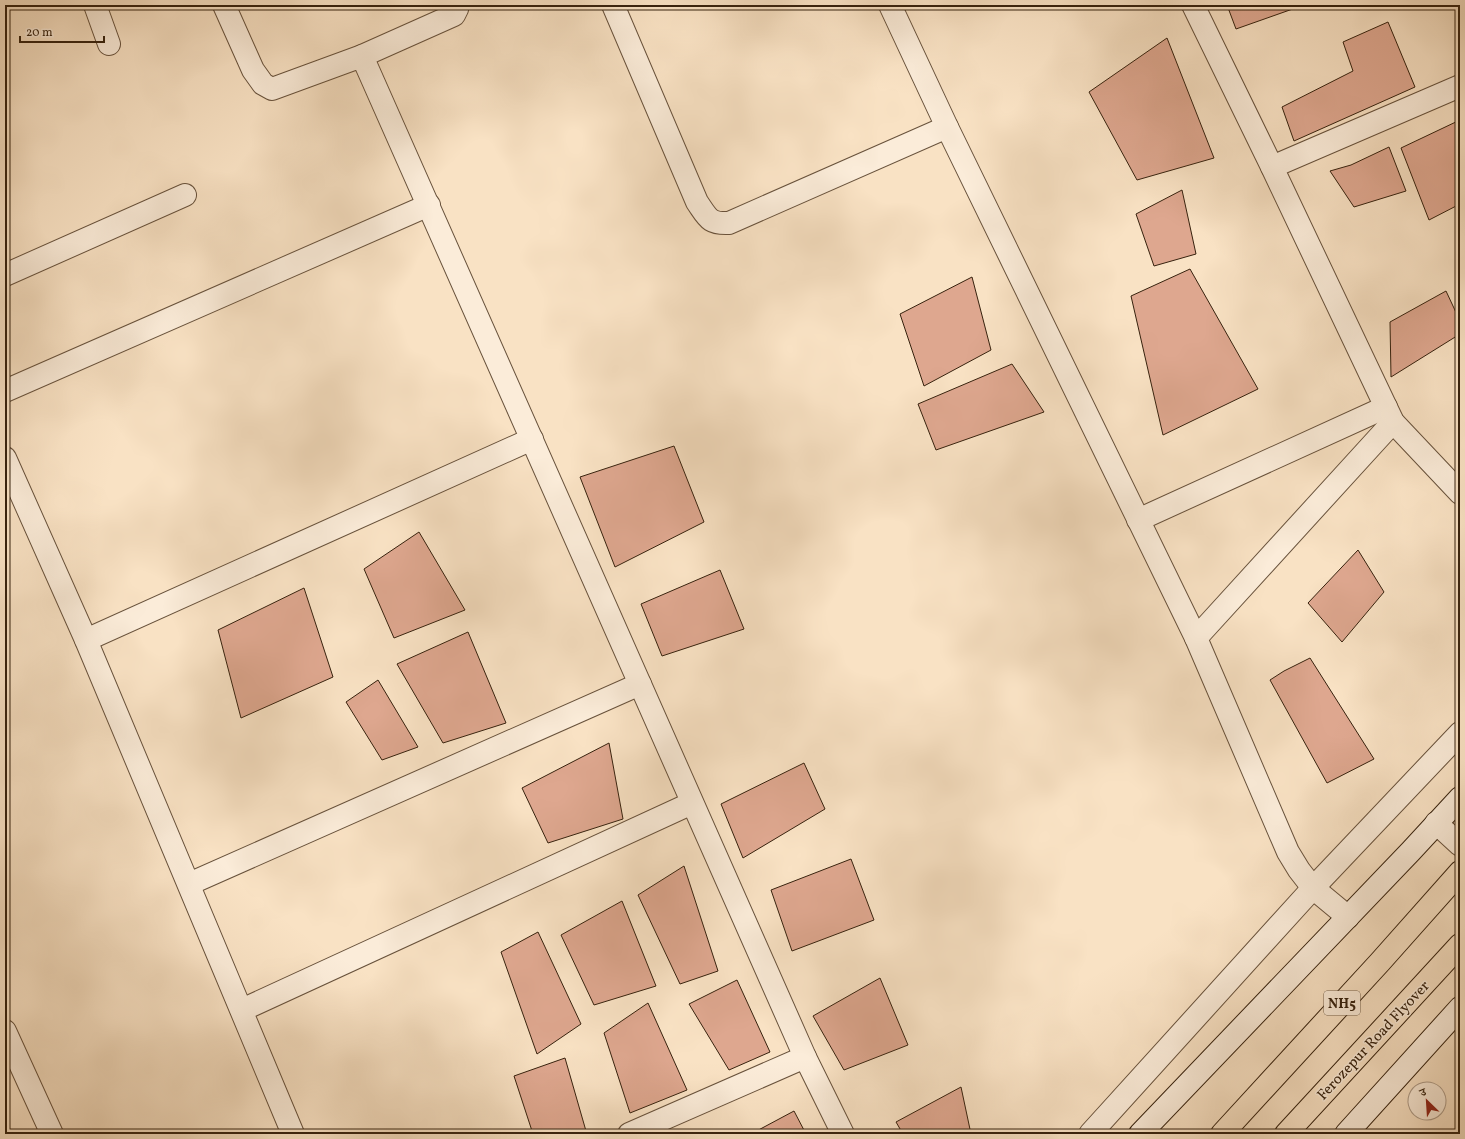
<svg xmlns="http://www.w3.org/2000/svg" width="1465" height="1139" font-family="Vollkorn,'Noto Serif Devanagari',serif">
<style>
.building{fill:#dea78f;stroke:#37220e}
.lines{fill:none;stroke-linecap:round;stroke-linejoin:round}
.minor-casing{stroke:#68523c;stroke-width:24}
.tertiary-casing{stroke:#68523c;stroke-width:24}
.secondary-casing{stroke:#37220e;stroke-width:24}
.trunk-casing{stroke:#37220e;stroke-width:24}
.minor{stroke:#fbecd9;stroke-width:22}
.tertiary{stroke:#fbecd9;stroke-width:22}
.secondary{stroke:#fbecd9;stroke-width:22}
.trunk{stroke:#f9e2c4;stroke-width:22}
.labels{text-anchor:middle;stroke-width:3;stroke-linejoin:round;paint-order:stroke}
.shield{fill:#fbecd9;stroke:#725f4b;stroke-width:1}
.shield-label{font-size:14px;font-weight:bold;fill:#37220e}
.street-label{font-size:15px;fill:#37220e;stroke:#fbecd9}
</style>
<rect width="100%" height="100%" fill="#f9e2c4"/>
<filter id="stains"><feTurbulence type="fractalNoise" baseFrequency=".005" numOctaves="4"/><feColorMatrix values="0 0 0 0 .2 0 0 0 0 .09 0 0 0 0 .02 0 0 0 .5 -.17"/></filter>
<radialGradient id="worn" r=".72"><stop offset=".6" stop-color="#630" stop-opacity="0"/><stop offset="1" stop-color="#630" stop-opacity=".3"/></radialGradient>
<g class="building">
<path d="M1227 5H1304L1236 29Z"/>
<path d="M1388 22 1415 87 1294 141 1282 107 1353 71 1343 42Z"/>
<path d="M1167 38 1214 158 1137 180 1089 92Z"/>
<path d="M1460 120V204L1429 220 1401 148Z"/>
<path d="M1389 147 1406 191 1354 207 1330 171 1351 165Z"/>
<path d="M1182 190 1196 254 1154 266 1136 214Z"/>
<path d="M1190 269 1258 389 1163 435 1131 296Z"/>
<path d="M972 277 991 350 924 386 900 314Z"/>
<path d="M1446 291 1460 321V334L1391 377 1390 322Z"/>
<path d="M1012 364 1044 412 936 450 918 404Z"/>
<path d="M674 446 704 522 615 567 580 477Z"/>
<path d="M419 532 465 610 394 638 364 569Z"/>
<path d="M1358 550 1384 592 1342 642 1308 603Z"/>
<path d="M720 570 744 629 662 656 641 604Z"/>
<path d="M304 588 333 677 241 718 218 630Z"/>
<path d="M468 632 506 723 443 743 397 664Z"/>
<path d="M1310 658 1374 759 1327 783 1270 680 1284 671Z"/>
<path d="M378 680 418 747 382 760 346 702Z"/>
<path d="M609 743 623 819 548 843 522 788Z"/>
<path d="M804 763 825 809 743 858 721 804Z"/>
<path d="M851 859 874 920 792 951 771 890Z"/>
<path d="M684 866 718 971 680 984 638 895Z"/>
<path d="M622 901 656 986 594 1005 561 935Z"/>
<path d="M538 932 581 1024 537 1054 501 952Z"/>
<path d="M880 978 908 1045 844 1070 813 1016Z"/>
<path d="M737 980 770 1052 729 1070 689 1004Z"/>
<path d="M648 1003 687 1090 630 1113 604 1033Z"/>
<path d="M565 1058 586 1131 580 1134H533L514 1076Z"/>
<path d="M961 1087 971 1134H903L896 1122Z"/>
<path d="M794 1111 806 1134H751Z"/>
</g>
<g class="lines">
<g class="minor-casing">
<g id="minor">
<path d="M95 5 109 44"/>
<path d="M224 5 253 70 263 84 272 89 362 56 805 1057 843 1134"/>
<path d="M613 5 697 202C708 218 709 224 729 223L947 127"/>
<path d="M890 5 947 127 1196 638 1288 852 1299 870 1313 888 1348 917"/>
<path d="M1193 5 1272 167 1393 422 1460 493"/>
<path d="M362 56 454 15 457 9 458 5"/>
<path d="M1272 167 1460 86"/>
<path d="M5 275 185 195"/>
<path d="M5 391 429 205"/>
<path d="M5 458 86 640 293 1134"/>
<path d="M1138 520 1386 407"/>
<path d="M1196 638 1393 422"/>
<path d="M86 640 532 439"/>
<path d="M189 884 640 684"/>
<path d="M242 1010 692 803"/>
<path d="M5 1031 52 1134"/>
<path d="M629 1134 805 1057"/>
<path d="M1090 1134 1313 888 1460 733"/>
</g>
</g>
<g class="tertiary-casing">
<path id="tertiary" d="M1436 823 1460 845"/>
</g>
<g class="secondary-casing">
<g id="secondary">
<path d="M1140 1134 1411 851 1460 798"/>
<path d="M1346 1134 1460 1008"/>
</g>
</g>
<g class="trunk-casing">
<g id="trunk">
<path d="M1222 1134 1380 962 1460 872"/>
<path d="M1286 1134 1460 945"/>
</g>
</g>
<use href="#minor" class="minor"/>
<use href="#tertiary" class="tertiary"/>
<use href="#secondary" class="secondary"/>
<use href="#trunk" class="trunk"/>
</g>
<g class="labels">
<rect class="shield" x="1324" y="991" width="36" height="24" rx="3"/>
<g class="shield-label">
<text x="1342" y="1008">NH5</text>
</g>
<g class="street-label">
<text transform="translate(1373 1040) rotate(-47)" y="5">Ferozepur Road Flyover</text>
</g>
</g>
<rect width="1465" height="1139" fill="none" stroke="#f9e2c4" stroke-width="20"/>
<rect x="6" y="6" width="1453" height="1127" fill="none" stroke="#37220e" stroke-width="2"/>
<rect x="10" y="10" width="1445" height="1119" fill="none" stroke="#37220e"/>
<g transform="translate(1427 1101) rotate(335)"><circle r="19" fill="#fbecd9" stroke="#ad9b88"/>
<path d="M0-3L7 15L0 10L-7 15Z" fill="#8f2418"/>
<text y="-6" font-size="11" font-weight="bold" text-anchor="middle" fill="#37220e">उ</text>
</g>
<path d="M20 36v6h84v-6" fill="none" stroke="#37220e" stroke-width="2"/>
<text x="26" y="36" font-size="12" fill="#37220e" stroke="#fbecd9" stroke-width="3" paint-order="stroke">20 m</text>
<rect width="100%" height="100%" filter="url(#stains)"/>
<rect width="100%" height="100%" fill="url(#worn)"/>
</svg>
